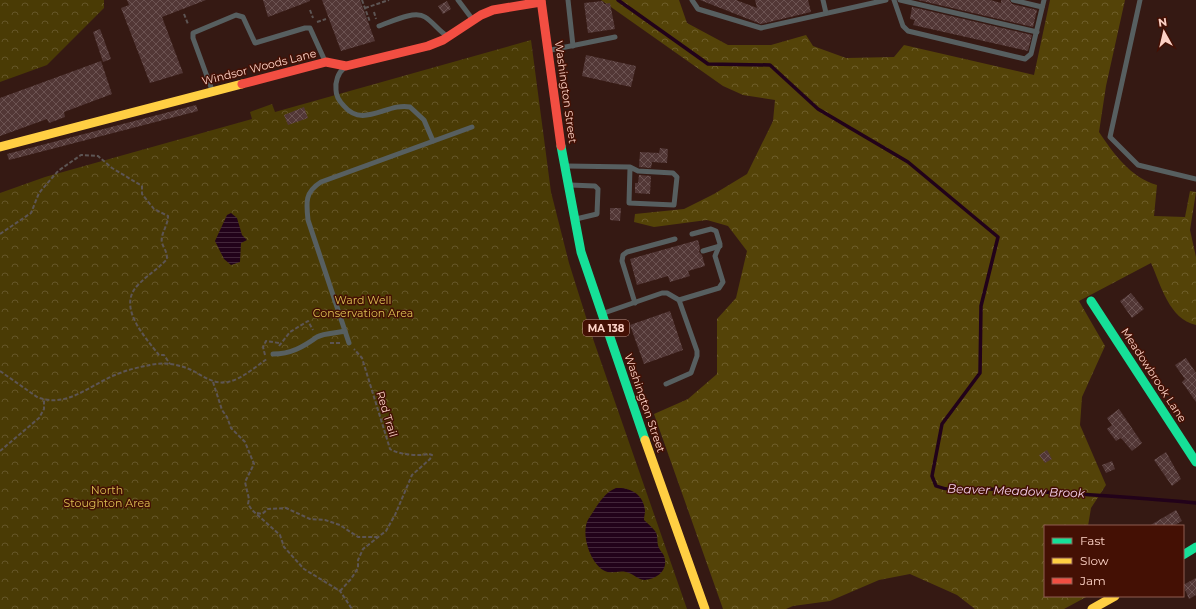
<svg xmlns="http://www.w3.org/2000/svg" width="1196" height="609" font-family="Montserrat,sans-serif">
<style>
.forest{fill:url(#forest-crowns)}
.park{fill:url(#park-crowns)}
.water{fill:url(#water-rules)}
.lines{fill:none;stroke-linecap:round;stroke-linejoin:round}
.stream{stroke:#22021a;stroke-width:3.5}
.building{fill:url(#building-cross-hatch)}
.path{stroke:#5d5554;stroke-width:2;stroke-dasharray:4 2;stroke-linecap:butt}
.lane{stroke:#575f60;stroke-width:5}
.fast{stroke:#16e098;stroke-width:9}
.slow{stroke:#ffcf43;stroke-width:9}
.jam{stroke:#f24e42;stroke-width:9}
.labels{text-anchor:middle;stroke-width:3;stroke-linejoin:round;paint-order:stroke}
.shield{fill:#441004;stroke:#c5978b;stroke-width:1}
.shield-label{font-size:10px;font-weight:bold;fill:#fcd1c5}
.street-label{font-size:11px;fill:#fcd1c5;stroke:#441004}
.park-label{font-size:11px;fill:#dbc052;stroke:#441004}
.water-label{font-size:12px;font-style:italic;fill:#f4d0eb;stroke:#441004}
</style>
<defs>
<pattern id="forest-crowns" width="20" height="18" patternUnits="userSpaceOnUse"><rect width="20" height="18" fill="#544308"/><path d="M2 6a3 3 0 1 1 6 0M12 15a3 3 0 1 1 6 0" fill="none" stroke="#6e5d2a"/></pattern>
<pattern id="park-crowns" width="20" height="18" patternUnits="userSpaceOnUse"><rect width="20" height="18" fill="#4a3b05"/><path d="M2 6a3 3 0 1 1 6 0M12 15a3 3 0 1 1 6 0" fill="none" stroke="#655628"/></pattern>
<pattern id="water-rules" width="6" height="5" patternUnits="userSpaceOnUse"><rect width="6" height="5" fill="#22021a"/><path d="M0 2.5h6" fill="none" stroke="#43263a"/></pattern>
<pattern id="building-cross-hatch" width="8" height="8" patternUnits="userSpaceOnUse"><rect width="8" height="8" fill="#523736"/><path d="M0 0l8 8M0 8l8-8" fill="none" stroke="#6c5352"/></pattern>
</defs>
<rect width="100%" height="100%" fill="#351913"/>
<path class="forest" d="M601 0H679L687 23 728 45H771L806 35 813 46 846 58 894 57 904 45 1034 75 1050 0H1125L1106 86 1099 132C1113 153 1131 178 1157 185L1154 216 1185 217 1190 191 1196 192 1190 230 1196 257V325C1169 319 1161 285 1151 263L1079 301 1105 346 1082 397 1080 425 1106 485 1091 508 1088 526H1045V596H1088L1064 609H975L957 595 910 574 879 580 830 601 793 606 786 609H723L654 414 688 399 717 374V319L736 298 747 251 728 226 707 220 654 227 634 222 635 214 684 209 714 194 747 174 773 121 775 100 743 95 723 86Z"/>
<g class="park">
<path d="M0 0H104V8L47 65 0 82Z"/>
<path d="M531 40 551 192 569 263 591 333 687 609H0V193L45 177 252 119 250 112 272 104 275 112Z"/>
</g>
<g class="water">
<path d="M231 213 237 218 242 235 247 240 241 243 240 262 231 265 224 259 215 241 227 215Z"/>
<path d="M616 488C631 487 644 495 645 511 645 514 644 516 644 520 648 524 652 527 655 531 659 536 656 542 659 548 660 551 663 553 664 556 669 569 658 579 645 580 638 580 633 573 626 572 618 570 610 575 603 570 589 561 580 531 589 518 596 508 603 493 616 488Z"/>
</g>
<g class="lines">
<path class="stream" d="M618 0 708 64 770 65 818 109 908 162 998 237 981 306 980 373 942 424 932 476 936 486C953 493 972 487 990 489 1059 493 1127 496 1196 503"/>
</g>
<g class="building">
<path d="M127 0H206L162 17 183 73 150 83 121 8 129 5Z"/>
<path d="M263 0H310V1L268 17Z"/>
<path d="M322 0H360L375 41 341 51Z"/>
<path d="M700 0H736L757 8 755 0H808L811 12 761 24Z"/>
<path d="M918 0H990L1001 3V0H1009L1012 4 1037 10 1033 27Z"/>
<path d="M447 1 451 9 443 14 438 6Z"/>
<path d="M603 1 604 4 610 3 615 29 588 33 584 3Z"/>
<path d="M912 7 1032 35 1028 51 913 25 915 20 910 19Z"/>
<path d="M100 29 111 59 103 62 93 32Z"/>
<path d="M586 55 636 66 631 87 582 76Z"/>
<path d="M101 61 112 94 64 112 65 117 49 123 47 119 0 136V98Z"/>
<path d="M196 105 198 111 9 160 7 154Z"/>
<path d="M304 107 308 118 288 125 284 115Z"/>
<path d="M660 148 668 149 667 163 652 162 651 168 639 167 640 152 659 153Z"/>
<path d="M639 175 651 176 650 194 635 193V183H638Z"/>
<path d="M610 208H621L620 221 610 220Z"/>
<path d="M698 240 700 248 699 252 702 255 705 266 688 271 690 276 670 282 668 276 637 285 630 259Z"/>
<path d="M1131 293 1144 309 1132 318 1120 301Z"/>
<path d="M670 311 683 350 644 364 630 325Z"/>
<path d="M1186 358 1196 373V402L1182 382 1185 379 1175 365Z"/>
<path d="M1119 409 1142 443 1132 451 1121 438 1116 441 1107 429 1112 425 1107 418Z"/>
<path d="M1047 450 1052 459 1045 463 1039 455Z"/>
<path d="M1166 452 1181 479 1172 486 1154 460Z"/>
<path d="M1112 461 1115 469 1106 473 1102 465Z"/>
<path d="M1176 510 1182 521 1173 526H1149Z"/>
<path d="M1196 578V595L1189 599 1183 585Z"/>
</g>
<g class="lines">
<g class="path">
<path d="M362 0 370 22"/>
<path d="M365 8 389 0"/>
<path d="M310 10 313 18"/>
<path d="M374 12 376 19"/>
<path d="M184 14 188 24"/>
<path d="M317 22 326 19"/>
<path d="M0 234 31 213 39 193 58 171 81 155 98 156 112 168 142 186V194L154 209 168 216C168 226 160 234 162 243 164 249 167 251 167 259 157 270 146 276 137 286 117 308 146 338 159 355H164L170 364"/>
<path d="M330 343H341"/>
<path d="M279 346 290 332 308 321 313 330"/>
<path d="M265 355 263 347 266 341 279 343"/>
<path d="M0 371 37 397C66 409 90 385 115 375 127 370 139 367 150 365 164 362 177 364 189 369 203 375 212 385 228 382 242 379 255 367 267 359"/>
<path d="M213 382 222 410 227 417 231 428 245 442 254 464 245 482 249 499 248 504 252 510 280 535 284 547 304 569 340 591 352 609"/>
<path d="M0 451 39 418 44 409V400"/>
<path d="M257 513 262 514 268 509 286 508 310 519 325 520 340 525 358 537H377"/>
<path d="M340 591 351 579 358 568V560L363 549 386 531 395 515 412 475 430 459 432 455 429 454C420 456 399 455 390 449L362 358 354 349"/>
</g>
<g class="lane">
<path d="M458 0 473 20"/>
<path d="M568 0 573 46"/>
<path d="M692 0 698 9 761 28 886 0"/>
<path d="M823 0 826 13"/>
<path d="M894 0 903 26 908 31 1025 59 1031 54 1044 0"/>
<path d="M900 0 1037 32"/>
<path d="M1013 0 1042 7"/>
<path d="M1140 0 1110 137 1138 165 1196 179"/>
<path d="M379 26C391 22 414 10 425 17 433 22 439 31 447 36"/>
<path d="M551 50 615 37"/>
<path d="M344 68C338 73 335 82 336 90 336 96 340 102 344 106 363 129 388 102 410 107L424 120 433 141"/>
<path d="M212 90 193 38V33L236 15 243 17 255 43 305 28H310L325 61"/>
<path d="M567 166 630 167 638 171 673 173 677 177 674 205 629 203 630 167"/>
<path d="M570 185 595 186 598 189 597 214 576 219"/>
<path d="M703 251 720 246"/>
<path d="M679 300 719 288 723 282 715 256 720 244 716 231 711 229 692 234"/>
<path d="M635 303 622 261 623 255 627 252 675 239"/>
<path d="M604 313 662 293H667L679 300 697 351V356L691 373 666 384"/>
<path d="M349 343 308 220C306 202 305 192 321 182L472 127"/>
<path d="M273 354C291 354 303 347 317 337 324 333 337 333 345 331"/>
</g>
<g class="fast">
<path d="M561 146 581 252 645 440"/>
<path d="M1091 301 1196 462"/>
<path d="M1183 555 1196 547"/>
</g>
<g class="slow">
<path d="M0 147 242 84"/>
<path d="M645 440 705 609"/>
<path d="M1092 609 1115 596"/>
</g>
<g class="jam">
<path d="M541 0 561 146"/>
<path d="M242 84 326 62 346 66 428 46 443 40 481 15 493 10 541 2"/>
</g>
</g>
<g class="labels">
<rect class="shield" x="583" y="320" width="46" height="16" rx="3"/>
<g class="shield-label">
<text x="606" y="332">MA 138</text>
</g>
<g class="street-label">
<text transform="translate(259 67) rotate(-14)" y="4">Windsor Woods Lane</text>
<text transform="translate(566 92) rotate(82)" y="4">Washington Street</text>
<text transform="translate(1154 375) rotate(57)" y="4">Meadowbrook Lane</text>
<text transform="translate(645 403) rotate(71)" y="4">Washington Street</text>
<text transform="translate(387 414) rotate(73)" y="4">Red Trail</text>
</g>
<g class="park-label">
<text x="363" y="304">Ward Well<tspan x="363" dy="13">Conservation Area</tspan></text>
<text x="107" y="494">North<tspan x="107" dy="13">Stoughton Area</tspan></text>
</g>
<g class="water-label">
<text transform="translate(1016 491) rotate(2)" y="4">Beaver Meadow Brook</text>
</g>
</g>
<rect x="1044" y="525" width="140" height="72" fill="#441004" stroke="#8e5d51"/>
<rect x="1052" y="538" width="20" height="6" fill="#16e098" stroke="#8e5d51"/>
<text x="1080" y="545" font-size="12" fill="#fcd1c5">Fast</text>
<rect x="1052" y="558" width="20" height="6" fill="#ffcf43" stroke="#8e5d51"/>
<text x="1080" y="565" font-size="12" fill="#fcd1c5">Slow</text>
<rect x="1052" y="578" width="20" height="6" fill="#f24e42" stroke="#8e5d51"/>
<text x="1080" y="585" font-size="12" fill="#fcd1c5">Jam</text>
<g transform="translate(1164 32) rotate(352)" stroke="#441004" stroke-width="3" paint-order="stroke">
<path d="M0-3L7 15L0 10L-7 15Z" fill="#fcd1c5"/>
<text y="-6" font-size="11" font-weight="bold" text-anchor="middle" fill="#fcd1c5">N</text>
</g>
</svg>
